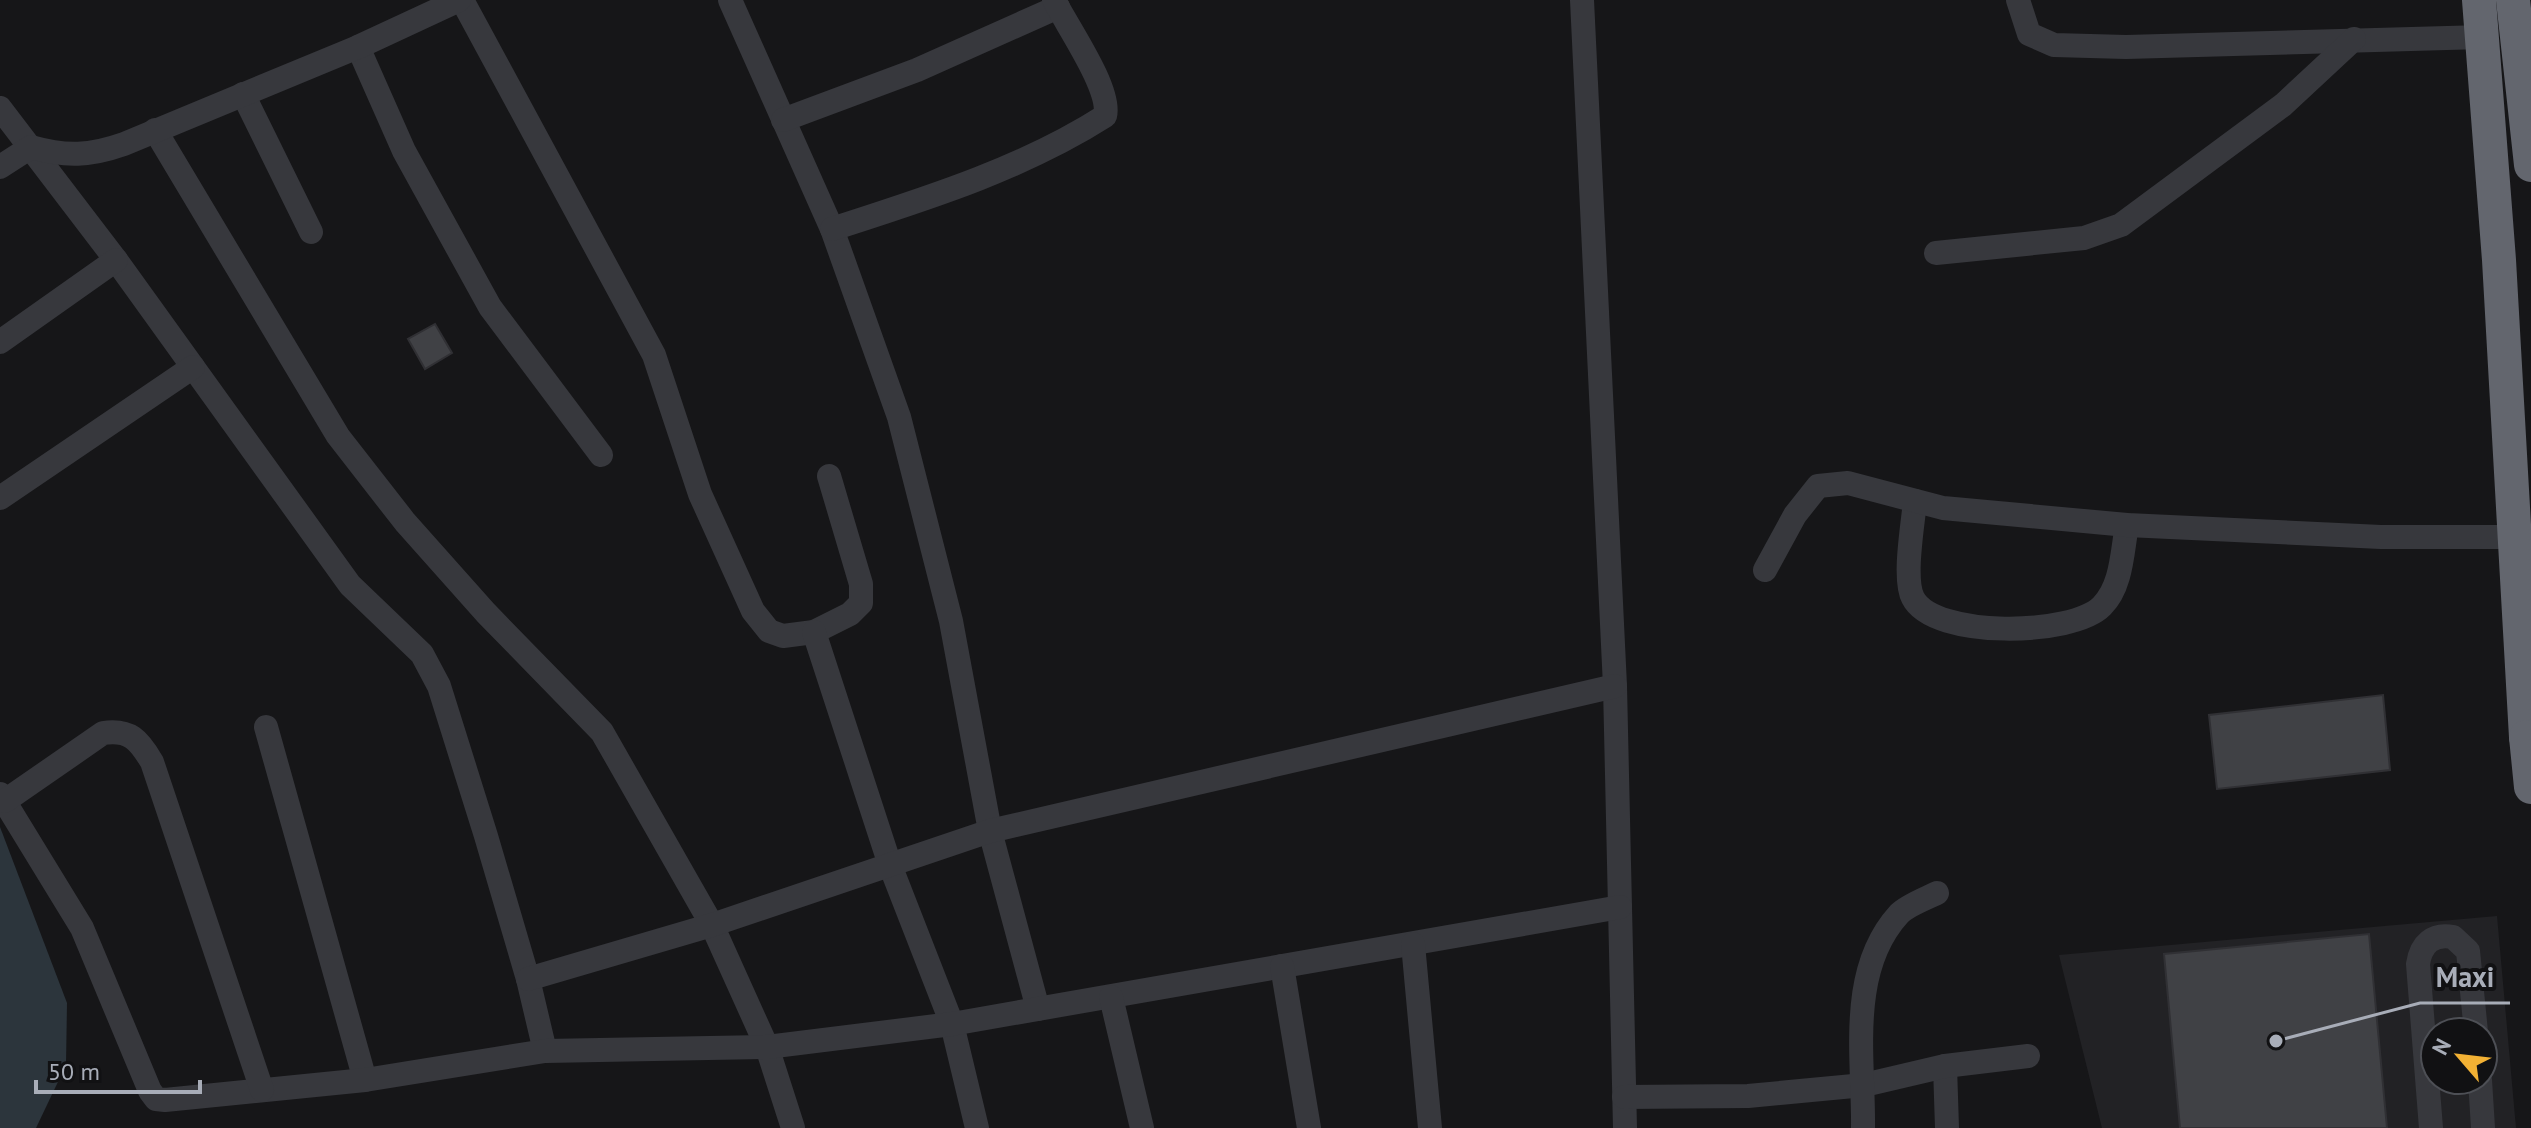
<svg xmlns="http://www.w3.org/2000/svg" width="2531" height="1128" font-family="'PT Sans',sans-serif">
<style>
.built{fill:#222225;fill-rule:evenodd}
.water{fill:#2c353c}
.building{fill:#404145;stroke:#303034;stroke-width:2}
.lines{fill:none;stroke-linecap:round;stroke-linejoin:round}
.minor{stroke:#37383d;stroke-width:24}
.highway{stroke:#63666e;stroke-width:34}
.leader{fill:none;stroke:#a8adb8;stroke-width:3}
.callout-dot{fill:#a8adb8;stroke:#111113;stroke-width:3}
.callout-label{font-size:28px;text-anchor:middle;font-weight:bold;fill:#a8adb8;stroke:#111113;stroke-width:8;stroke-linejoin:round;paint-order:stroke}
</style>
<rect width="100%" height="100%" fill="#161618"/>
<path class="built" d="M2497 916 2516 1128H2102L2059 955ZM2435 1032H2483V1080H2435Z"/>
<path class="water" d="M0 827 67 1003 66 1065 36 1128H0Z"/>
<g class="building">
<path d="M435 324 452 353 425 369 408 339Z"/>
<path d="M2383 695 2390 770 2217 789 2209 715Z"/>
<path d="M2369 934 2387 1128H2180L2164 954Z"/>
</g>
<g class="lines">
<g class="minor">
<path d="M462 0 654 355 700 494 753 611 769 631 783 636 814 632 850 614 861 603V584L829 476"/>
<path d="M730 0 832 229 899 417 951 621 990 831 1038 1009"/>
<path d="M1582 0 1615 686 1625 1128"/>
<path d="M2018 0 2029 34 2054 45 2126 47 2483 37"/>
<path d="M358 47 404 151 490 307 601 455"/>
<path d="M243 94 311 232"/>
<path d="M0 108 116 260 350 585 422 654 439 686 486 836 528 979 545 1051"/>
<path d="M783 120 917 70 1058 7"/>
<path d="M155 130 338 436 405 522 486 613 602 732 712 925 767 1047 793 1128"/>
<path d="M0 167 31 147C66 157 90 156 124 144L358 47 459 0"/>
<path d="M832 229C925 199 1022 169 1105 116 1112 90 1067 26 1054 0"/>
<path d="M1936 253 2084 238 2121 225 2283 105 2354 39"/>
<path d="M0 342 116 260"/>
<path d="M0 498 193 367"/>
<path d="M1915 501C1913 524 1903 579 1913 598 1934 639 2073 636 2102 606 2122 586 2122 552 2127 525"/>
<path d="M1765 570 1795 515 1818 486 1848 483 1943 508 2127 525 2381 537H2516"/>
<path d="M814 632 890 865 952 1024 977 1128"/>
<path d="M266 727 365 1080"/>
<path d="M0 794 82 928 150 1091 156 1099 165 1100 365 1080 545 1051 767 1047 952 1024 1620 907"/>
<path d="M5 801 103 733C130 729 139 740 152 762L262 1090"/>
<path d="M1413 944 1430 1128"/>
<path d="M1282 966 1309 1128"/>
<path d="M528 979 712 925 990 831 1615 686"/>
<path d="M1111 997 1142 1128"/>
<path d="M1945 1066 1947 1128"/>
<path d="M2480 1080 2483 1128"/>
<path d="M1624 1097 1748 1096 1864 1085 1945 1066 2028 1056"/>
<path d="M1863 1128C1864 1058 1847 971 1899 914 1908 905 1925 899 1937 893"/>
<path d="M2431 1128 2418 964C2421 944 2433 933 2453 937L2468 951 2476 1032"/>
</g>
<g class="highway">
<path d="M2479 0 2499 260 2526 737 2531 756"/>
<path d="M2513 0 2531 165"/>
<path d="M2526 737 2531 787"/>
</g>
</g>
<path class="leader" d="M2276 1041L2420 1003H2510"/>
<circle class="callout-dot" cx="2276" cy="1041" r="8"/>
<g class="callout-label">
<text x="2465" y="987">Maxi</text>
</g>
<g transform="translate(2459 1056) rotate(298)"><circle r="38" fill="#111113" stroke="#4d4f55" stroke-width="2"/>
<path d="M0-6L14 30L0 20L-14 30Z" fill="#f2b134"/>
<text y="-12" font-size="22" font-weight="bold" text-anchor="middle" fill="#a8adb8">N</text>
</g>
<path d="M36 1080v12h164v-12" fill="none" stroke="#a8adb8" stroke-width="4"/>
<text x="48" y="1080" font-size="24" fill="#a8adb8" stroke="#111113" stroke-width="6" paint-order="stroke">50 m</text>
</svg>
